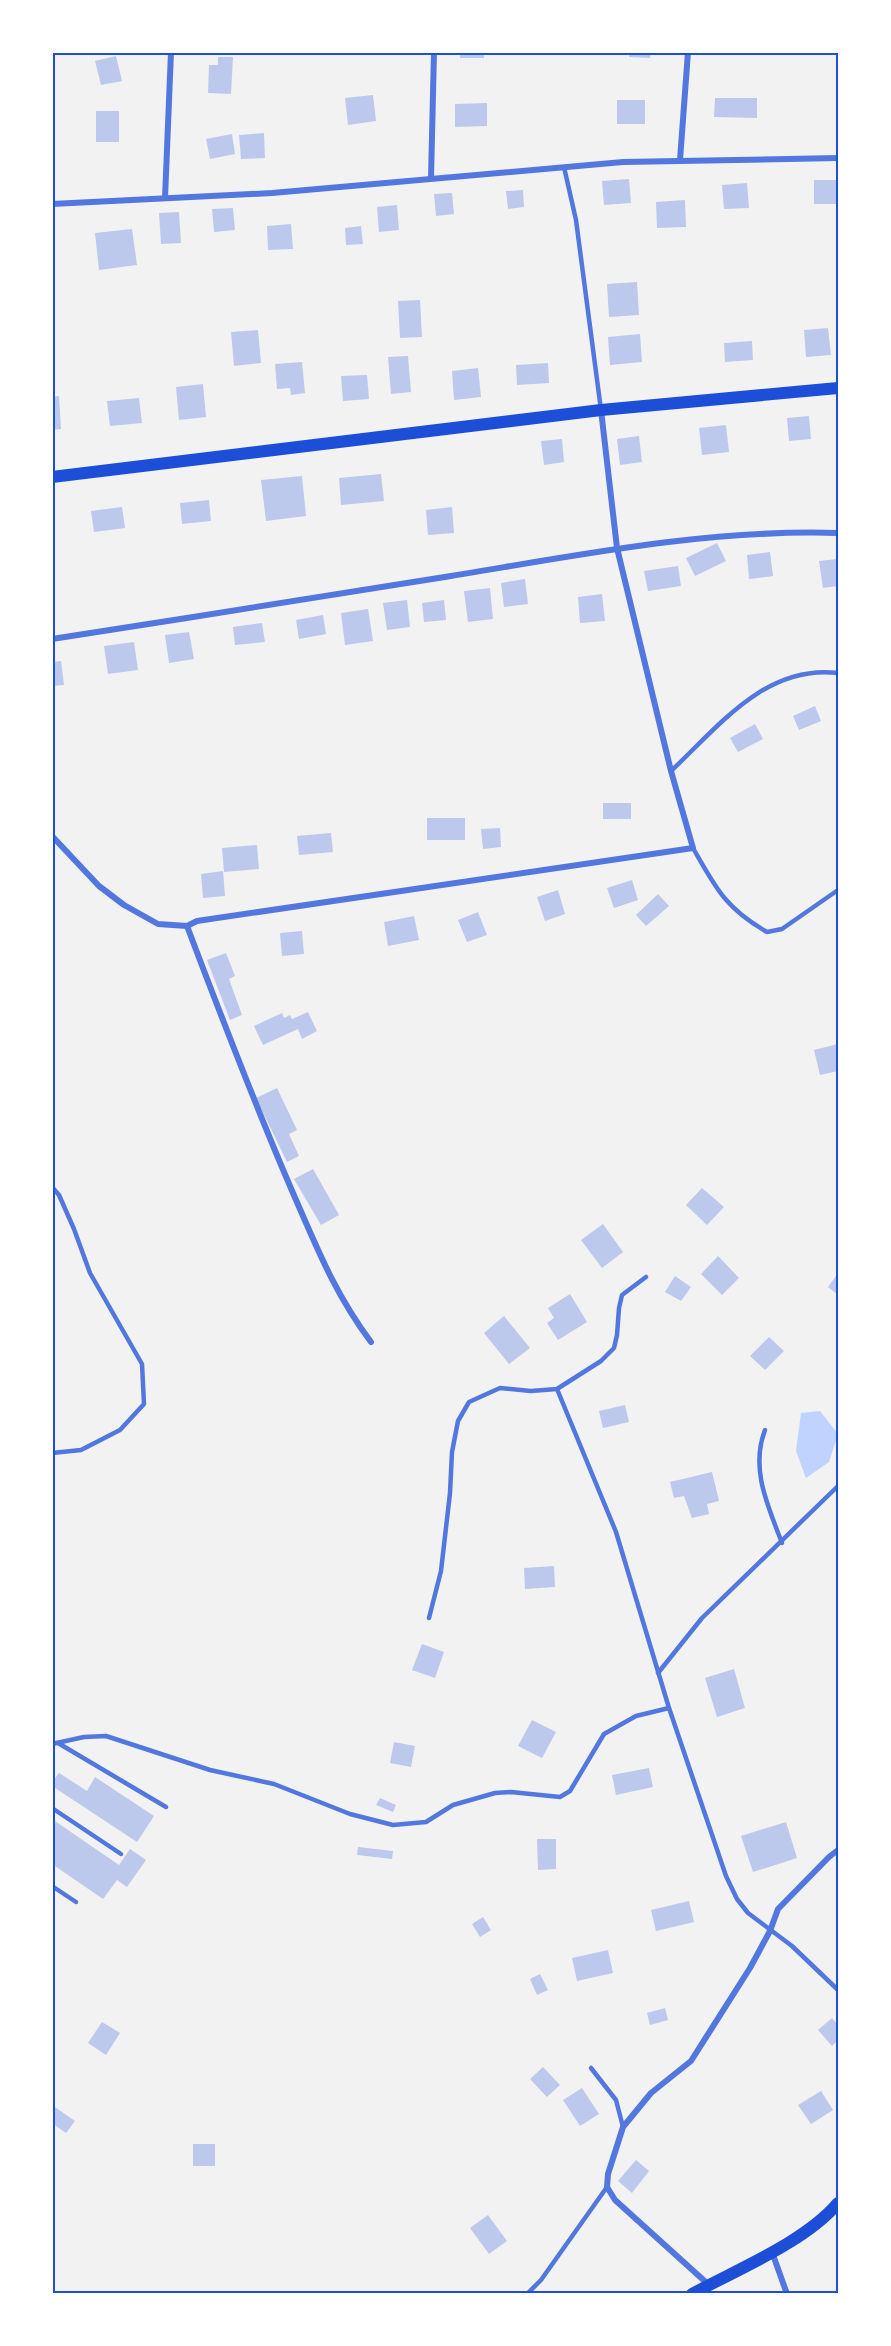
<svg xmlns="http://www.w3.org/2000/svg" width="891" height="2346" font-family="'PT Sans',sans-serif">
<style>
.water{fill:#bfd3fe}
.building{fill:#bdc9ec}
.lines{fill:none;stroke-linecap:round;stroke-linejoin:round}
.service{stroke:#5277de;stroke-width:4.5}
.minor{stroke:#5277de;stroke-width:6}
.secondary{stroke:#1d4ed8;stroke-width:12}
.neatline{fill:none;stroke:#1d4ed8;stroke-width:2}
</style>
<rect width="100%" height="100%" fill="#f2f2f2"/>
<path class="water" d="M820 1411 838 1434 829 1462 806 1478 796 1451 801 1413Z"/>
<g class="building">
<rect x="460" y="52" width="24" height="6"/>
<path d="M629 52H651L650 58 629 57Z"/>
<path d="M116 56 122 81 101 85 95 61Z"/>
<path d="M218 57H233L231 94 208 93 209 65H218Z"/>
<path d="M373 95 376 121 348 125 345 98Z"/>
<path d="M715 98H757V118L714 117Z"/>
<rect x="617" y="100" width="28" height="24"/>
<path d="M487 103V126L455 127V104Z"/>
<rect x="96" y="111" width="23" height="31"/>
<path d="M264 133 265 158 241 159 239 135Z"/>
<path d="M232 134 235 154 210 159 206 139Z"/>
<path d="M629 179 631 203 604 205 602 181Z"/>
<rect x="814" y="180" width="23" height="24"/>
<path d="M747 183 749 208 724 209 722 185Z"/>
<path d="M523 190 524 207 508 209 506 191Z"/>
<path d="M452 193 454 214 436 216 434 194Z"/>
<path d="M685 200 686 227 657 228 656 202Z"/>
<path d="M397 205 399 230 379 232 377 207Z"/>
<path d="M233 208 235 230 214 232 212 209Z"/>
<path d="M179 212 181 243 161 244 159 213Z"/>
<path d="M291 224 293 249 268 250 267 226Z"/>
<path d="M361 226 363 244 346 245 345 228Z"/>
<path d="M132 229 137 265 99 270 95 233Z"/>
<path d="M637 282 639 315 609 317 607 284Z"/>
<path d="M420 300 422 337 400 338 398 301Z"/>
<path d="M828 328 831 355 806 357 804 330Z"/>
<path d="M258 330 261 363 234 366 231 332Z"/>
<path d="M640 334 642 362 610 365 608 337Z"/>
<path d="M752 341 753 360 725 362 724 343Z"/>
<path d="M408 356 411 392 391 394 388 357Z"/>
<path d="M302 362 305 393 291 395 290 388 277 389 275 364Z"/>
<path d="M548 363 549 383 517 385 516 365Z"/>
<path d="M478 368 481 397 454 400 452 371Z"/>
<path d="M367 375 369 399 343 401 341 376Z"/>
<path d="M203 384 206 417 179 420 176 387Z"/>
<path d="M59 396 61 429 52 430V397Z"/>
<path d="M139 398 142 423 110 426 107 401Z"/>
<path d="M809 416 811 439 789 441 787 418Z"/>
<path d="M726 425 729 452 702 455 699 428Z"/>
<path d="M639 436 642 462 620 465 617 439Z"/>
<path d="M562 439 564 462 544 465 541 441Z"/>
<path d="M381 474 384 501 341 505 339 478Z"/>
<path d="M302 476 306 516 266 521 261 480Z"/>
<path d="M209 500 211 521 182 524 180 503Z"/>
<path d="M122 507 125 528 94 532 91 511Z"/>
<path d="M452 507 454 533 428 535 426 510Z"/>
<path d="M717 543 726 561 695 576 686 558Z"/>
<path d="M770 552 773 576 749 579 747 555Z"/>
<path d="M837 559 838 586 823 588 819 561Z"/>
<path d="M678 566 681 586 648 591 644 571Z"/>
<path d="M525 579 528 604 504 607 501 583Z"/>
<path d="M490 588 493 619 468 622 464 591Z"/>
<path d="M602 594 605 621 580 623 578 597Z"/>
<path d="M407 600 410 627 387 630 383 603Z"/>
<path d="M444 600 446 620 424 622 422 603Z"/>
<path d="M368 609 373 641 345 645 341 613Z"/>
<path d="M323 615 326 634 299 639 296 620Z"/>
<path d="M262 623 265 642 235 645 233 627Z"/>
<path d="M189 632 194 659 169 663 165 635Z"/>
<path d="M134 642 138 670 108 674 104 646Z"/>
<path d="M61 661 64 685 52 686V662Z"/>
<path d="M815 706 821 721 799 730 793 716Z"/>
<path d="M755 724 763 739 738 752 730 738Z"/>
<rect x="603" y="803" width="28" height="16"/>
<rect x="427" y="818" width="38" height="22"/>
<path d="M500 828 501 847 483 849 481 829Z"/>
<path d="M331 833 333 852 299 855 297 836Z"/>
<path d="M257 845 259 869 224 872 222 848Z"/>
<path d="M223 871 225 896 203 898 201 874Z"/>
<path d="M632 880 638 900 614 908 607 888Z"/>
<path d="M558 890 565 914 545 921 537 897Z"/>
<path d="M658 894 669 906 646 926 636 915Z"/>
<path d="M478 912 487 935 467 942 458 920Z"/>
<path d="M414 916 419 940 388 946 384 922Z"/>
<path d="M302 931 304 954 282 956 280 933Z"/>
<path d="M226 953 235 976 229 979 242 1015 230 1020 207 960Z"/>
<path d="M308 1012 317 1031 302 1039 298 1029 263 1045 254 1026 282 1013 284 1018 290 1015 292 1019Z"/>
<path d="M838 1044V1071L820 1075 814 1050Z"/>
<path d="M277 1088 297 1130 289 1134 299 1156 287 1162 256 1098Z"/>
<path d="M313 1169 339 1215 321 1225 294 1179Z"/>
<path d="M702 1188 724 1207 707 1225 686 1205Z"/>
<path d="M603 1224 623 1252 602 1268 581 1240Z"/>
<path d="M718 1256 739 1278 722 1295 701 1274Z"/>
<path d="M838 1273V1295L828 1287Z"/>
<path d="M675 1276 691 1287 681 1301 665 1292Z"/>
<path d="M570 1294 587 1322 558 1340 547 1323 554 1318 548 1308Z"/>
<path d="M504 1316 530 1348 509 1364 484 1333Z"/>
<path d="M769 1337 784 1351 765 1370 750 1356Z"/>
<path d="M625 1405 629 1422 603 1428 599 1411Z"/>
<path d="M712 1472 719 1501 707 1504 709 1514 692 1518 684 1496 674 1498 670 1482Z"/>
<path d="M554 1566 555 1587 525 1589 524 1568Z"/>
<path d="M422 1644 444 1652 435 1678 412 1670Z"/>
<path d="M734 1669 745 1708 717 1717 705 1678Z"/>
<path d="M532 1720 556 1732 542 1758 518 1746Z"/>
<path d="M394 1742 415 1746 411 1767 390 1763Z"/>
<path d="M649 1768 653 1787 616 1795 612 1775Z"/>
<path d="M59 1773 87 1791 95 1777 154 1816 137 1842 52 1786V1782Z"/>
<path d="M380 1798 396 1805 393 1812 376 1805Z"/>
<path d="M52 1819 119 1865 130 1849 146 1860 127 1887 117 1880 103 1899 52 1864Z"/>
<path d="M786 1822 797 1858 753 1872 741 1836Z"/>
<path d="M537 1839H556V1869L538 1870Z"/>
<path d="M358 1847 393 1851 392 1859 357 1855Z"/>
<path d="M689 1901 694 1922 656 1931 651 1910Z"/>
<path d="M483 1917 491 1930 480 1937 472 1924Z"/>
<path d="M608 1950 613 1973 577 1981 572 1958Z"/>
<path d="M540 1974 548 1990 537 1995 530 1979Z"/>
<path d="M665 2008 668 2020 650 2025 647 2013Z"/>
<path d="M832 2018 838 2025V2040L832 2046 818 2030Z"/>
<path d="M102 2022 120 2033 106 2055 88 2043Z"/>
<path d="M543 2067 560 2085 547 2097 530 2079Z"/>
<path d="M582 2088 599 2114 580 2126 563 2100Z"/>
<path d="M821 2091 833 2110 811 2124 798 2105Z"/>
<path d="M52 2105 75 2121 66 2133 52 2123Z"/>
<rect x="193" y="2144" width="22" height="22"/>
<path d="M636 2160 649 2171 632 2193 618 2181Z"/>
<path d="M488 2215 507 2241 489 2254 470 2228Z"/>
</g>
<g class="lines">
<g class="service">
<path d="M564 167 576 220 601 410"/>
<path d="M671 771C719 726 766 664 838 673"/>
<path d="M693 848C716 888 725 908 767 932L782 929 838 890"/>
<path d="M52 1187 59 1195 74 1229 90 1273 142 1364 144 1404 120 1430 81 1450 52 1453"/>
<path d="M557 1389 616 1532 669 1708 726 1876 737 1899 748 1913 792 1946 838 1990"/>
<path d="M765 1430C750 1469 768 1506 782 1543"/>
<path d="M429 1618 441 1571 450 1493 452 1452 458 1421 469 1402 500 1388 531 1391 557 1389 601 1361 614 1348 617 1335 619 1308 622 1295 646 1277"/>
<path d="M658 1673 702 1618 838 1486"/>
<path d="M58 1743 166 1807"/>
<path d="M52 1744 84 1737 106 1736 210 1770 274 1784 350 1814 393 1825 426 1822 453 1805 495 1793 511 1792 560 1797 570 1791 604 1734 636 1716 669 1708"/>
<path d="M52 1808 121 1854"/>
<path d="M52 1886 76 1902"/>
<path d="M591 2068 616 2100 623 2127"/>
<path d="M527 2294 541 2280 607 2187"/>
</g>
<g class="minor">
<path d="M680 160 688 52"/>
<path d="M431 178 434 52"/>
<path d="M165 198 171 52"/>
<path d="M52 204 272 193 623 162 838 158"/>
<path d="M52 639C185 618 319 598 451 576 579 555 708 529 838 533"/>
<path d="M52 836 99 886 124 905 158 924 187 926C221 1016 255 1105 293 1193 317 1248 335 1294 371 1342"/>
<path d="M187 926 197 921 693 848 671 771 617 548 601 410"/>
<path d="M772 2252 787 2294"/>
<path d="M709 2285 615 2200 607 2187 608 2174 623 2127 651 2093 691 2061 750 1968 770 1931 778 1909 829 1857 838 1850"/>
</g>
<g class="secondary">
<path d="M52 477 601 410 838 388"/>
<path d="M692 2294C738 2269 805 2242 838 2203"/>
</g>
</g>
<rect width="891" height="2346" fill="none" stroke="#ffffff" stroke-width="108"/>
<rect x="54" y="54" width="783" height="2238" class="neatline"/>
</svg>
